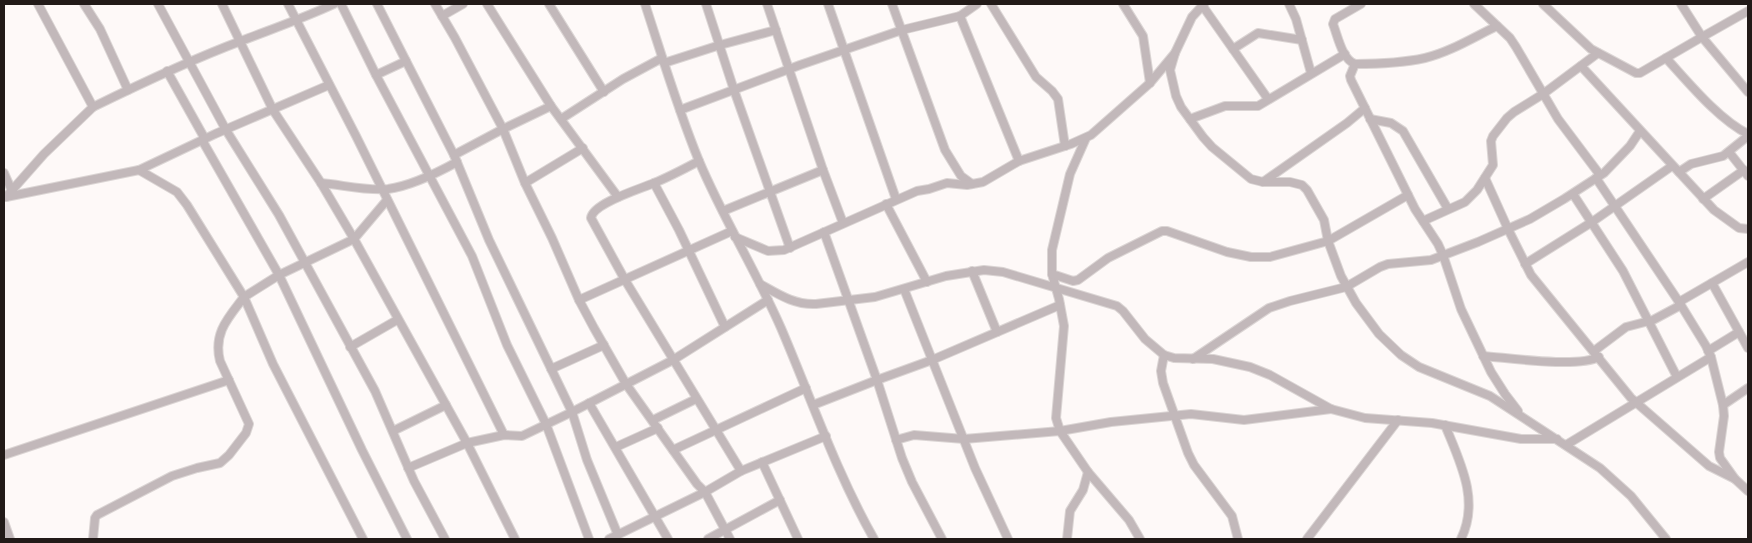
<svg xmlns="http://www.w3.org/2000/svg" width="1752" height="543" font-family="'PT Sans',sans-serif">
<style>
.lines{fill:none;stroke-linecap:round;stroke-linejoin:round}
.street-casing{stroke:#dbd5d4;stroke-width:10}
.street{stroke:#c2b8ba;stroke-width:8}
</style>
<rect width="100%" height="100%" fill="#fef9f8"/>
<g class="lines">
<g class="street-casing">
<g id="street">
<path d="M38 4 93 107C142 83 190 60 241 41 272 29 304 18 334 4"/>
<path d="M84 4 100 29 128 90"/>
<path d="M158 4 226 130 279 215 375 391 414 481 445 539"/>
<path d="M222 4 273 110 321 183 354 239 467 443 515 539"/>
<path d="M288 4 356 136 504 435"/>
<path d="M341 4 376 75 472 256 507 345 546 424 589 539"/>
<path d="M435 4 455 38 503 129 525 183 552 238 579 300 594 328 626 384 697 484 705 492 730 539"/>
<path d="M487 4 551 106 618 197"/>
<path d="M549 4 604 92"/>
<path d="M645 4C662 56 678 110 699 161 723 218 756 271 781 328 811 398 836 472 874 539"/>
<path d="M706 4 734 90 790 248"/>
<path d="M767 4 823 170 843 223"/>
<path d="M828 4 896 199"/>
<path d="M892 4 945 150 961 176 972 184"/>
<path d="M991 4 1036 77 1052 91 1058 99 1065 146"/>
<path d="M1123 4 1143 36 1150 83"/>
<path d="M1289 4 1296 19 1311 73"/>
<path d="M1361 4 1335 19 1333 24C1338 37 1342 59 1355 64 1379 64 1402 63 1425 58 1450 52 1474 37 1497 26"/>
<path d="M1474 4 1510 38 1516 47 1558 119 1600 175"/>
<path d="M1543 4 1591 49 1636 73H1640L1702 37 1748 92"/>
<path d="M1681 4 1702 37 1748 11"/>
<path d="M1202 5 1268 99"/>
<path d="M442 16 463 4"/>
<path d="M960 16 1019 161"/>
<path d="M1233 49 1258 33 1302 40"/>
<path d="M1175 53 1170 70 1176 96 1181 107 1203 137 1212 147 1251 179 1263 182H1290L1302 185 1307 190 1324 220 1328 241 1341 276 1356 303 1379 334 1401 355 1419 367 1490 396 1600 468 1631 496 1666 539"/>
<path d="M1666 58C1688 82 1719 120 1748 134"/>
<path d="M406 61 454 155 489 240 572 412 587 460 618 535"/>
<path d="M664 63 720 45 776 30"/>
<path d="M1355 64 1350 76 1351 80 1415 209 1438 244 1443 255 1461 309 1491 372 1505 394 1518 411"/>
<path d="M1581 66 1714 210 1739 228 1748 229"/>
<path d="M167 71 205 139"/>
<path d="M376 75 406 61 377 4"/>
<path d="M680 110 800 65 902 30 960 16 977 4"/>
<path d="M561 119 623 79 662 58"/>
<path d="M1190 119 1225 106H1258L1345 54"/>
<path d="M1370 119 1391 123 1403 131 1448 209"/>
<path d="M1086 138 1070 174 1052 250V274L1059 299 1064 326 1056 418 1060 431 1088 472 1129 520 1140 539"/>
<path d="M202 140 279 275 362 450 407 539"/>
<path d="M1729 152 1748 176"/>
<path d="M454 155 503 129 551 106"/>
<path d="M699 161C684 169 669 177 654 183 640 189 593 203 591 218L625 280 741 471"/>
<path d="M139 170 215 134 329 85"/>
<path d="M1679 172 1691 164 1723 156 1748 136"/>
<path d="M4 173 12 191"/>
<path d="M1485 178 1508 229 1531 275 1631 398 1709 466 1735 479"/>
<path d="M1596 178 1679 302 1706 346 1711 357 1723 405 1724 416 1719 452 1720 458 1735 479 1748 491"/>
<path d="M1263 182 1347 123 1365 108"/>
<path d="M321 183C343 185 366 191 388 189 410 186 437 173 457 162"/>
<path d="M525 183 583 148"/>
<path d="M654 183 679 230 725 327"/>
<path d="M1573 194 1623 271 1677 377"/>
<path d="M6 197 139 170 177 192 187 205 244 297 279 275 354 239 387 200"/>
<path d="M6 197 44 154 93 107"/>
<path d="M1703 199 1744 170"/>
<path d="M886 204 927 282"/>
<path d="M723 211 823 170"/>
<path d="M1423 221 1465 202 1477 190 1493 165 1491 141 1493 136 1507 118 1514 112 1543 94 1598 53"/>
<path d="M824 232 877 380 902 458 912 482 942 539"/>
<path d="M735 237 768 251 784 250 917 191 929 189 947 183 967 185 983 182 1019 161 1071 144 1091 135 1150 83 1175 53 1192 17 1204 4"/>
<path d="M1525 264 1592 222 1672 166"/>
<path d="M972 271 997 332"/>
<path d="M1052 274 1073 281 1078 280 1108 258 1162 231H1167L1227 252 1251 257H1270L1328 241 1408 195"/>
<path d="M1712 283 1748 348"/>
<path d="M760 284C778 294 794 305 816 304L875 297 946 276 984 270 1003 272 1117 306 1123 311 1145 339 1164 355 1174 358 1213 359 1250 367 1270 375 1331 409 1365 418 1432 423 1521 439H1557"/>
<path d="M904 289 975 468 1008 539"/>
<path d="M579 300 732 231"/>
<path d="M1679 302 1748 262"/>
<path d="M350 347 397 320"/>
<path d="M1594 351 1626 327 1653 320 1681 305"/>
<path d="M1708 351 1739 332"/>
<path d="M1164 355 1161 371 1163 383 1188 453 1194 465 1232 516 1238 539"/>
<path d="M1483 356C1510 358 1577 368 1599 357"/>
<path d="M1193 359 1269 308 1290 301 1346 287 1380 267 1388 264 1431 260 1478 242 1530 219 1564 199 1604 173 1630 146 1640 131"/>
<path d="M551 369 604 345"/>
<path d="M589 403 668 539"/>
<path d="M813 405 877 380 932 360 1060 305"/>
<path d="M1723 405 1748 388"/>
<path d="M653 420 696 399"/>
<path d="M1445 425C1460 462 1480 500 1461 539"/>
<path d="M393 431 446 405"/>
<path d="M896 440 914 435 964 439 1060 431 1111 422 1191 414 1244 420 1331 409"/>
<path d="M1566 445 1711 357"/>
<path d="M616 447 658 428"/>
<path d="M673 450 806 388"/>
<path d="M4 455 229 380"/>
<path d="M762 462 798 539"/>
<path d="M408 468 467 443 504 435 522 436 572 412 673 360 768 300"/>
<path d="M4 522 10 539"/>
<path d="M93 539 95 518 97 515 172 476 197 468 220 463 229 455 246 433 249 424 220 361C213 333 228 318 244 297L273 364 363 539"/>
<path d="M609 539 705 492 741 471 826 436"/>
<path d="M708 539 780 500"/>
<path d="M1067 539 1070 511 1083 490 1088 472"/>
<path d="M1307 539 1398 420"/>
</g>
</g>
<use href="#street" class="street"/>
</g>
<rect width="1752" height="543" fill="none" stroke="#221a18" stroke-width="10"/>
</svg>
